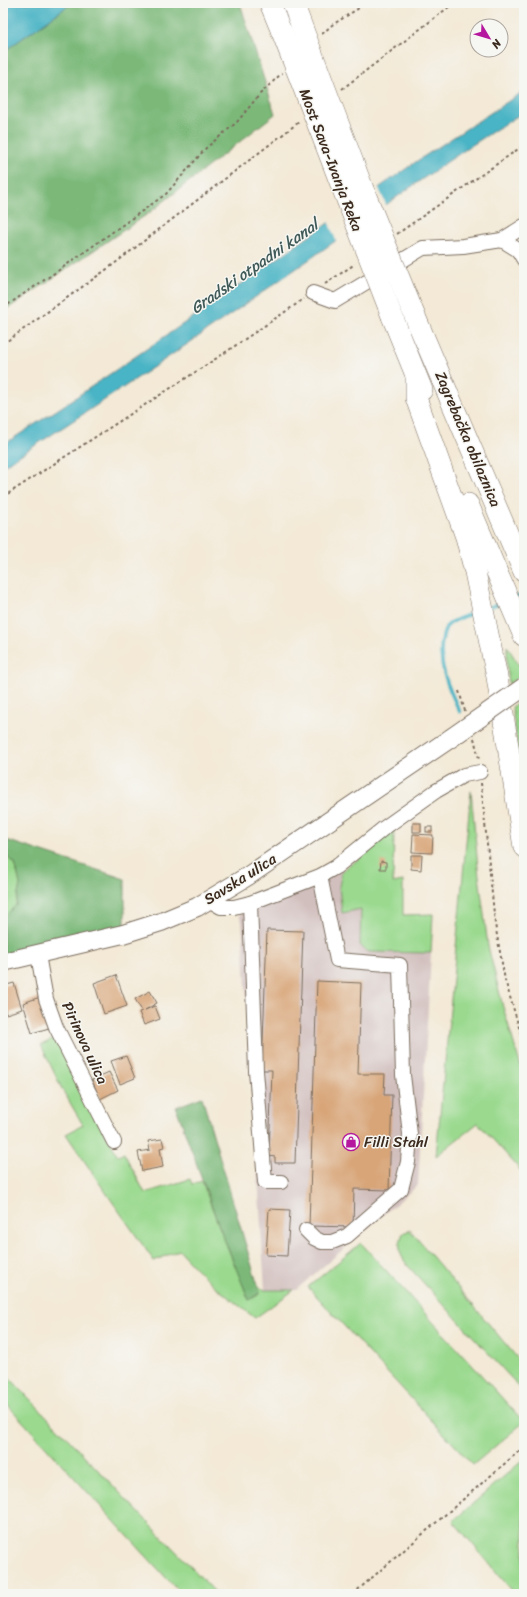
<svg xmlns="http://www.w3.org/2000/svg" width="527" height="1597" font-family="Sriracha,sans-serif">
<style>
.industrial{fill:#d1bfbe}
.green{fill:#9ad98e;stroke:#6a8256}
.forest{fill:#7bb979;stroke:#5b724c}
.water{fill:#48b4c5;stroke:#426f72}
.pier{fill:#f3e9d6}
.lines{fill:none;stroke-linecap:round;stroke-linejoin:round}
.stream{stroke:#48b4c5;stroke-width:3.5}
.building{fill:#d8a578}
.minor-casing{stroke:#7b6d5e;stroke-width:16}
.major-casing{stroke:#7b6d5e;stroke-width:20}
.highway-casing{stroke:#7b6d5e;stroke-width:22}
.path{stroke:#7b6d5e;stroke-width:2;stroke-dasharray:3 3;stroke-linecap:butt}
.minor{stroke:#fff;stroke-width:14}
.major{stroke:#fff;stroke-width:18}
.highway{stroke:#fff;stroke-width:21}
.major-bridge-casing{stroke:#7b6d5e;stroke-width:20;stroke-linecap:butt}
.highway-bridge-casing{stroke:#7b6d5e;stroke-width:22;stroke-linecap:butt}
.major-bridge{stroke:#fff;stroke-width:18}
.highway-bridge{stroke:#fff;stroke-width:21}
.labels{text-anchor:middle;stroke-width:3;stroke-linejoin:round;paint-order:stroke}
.street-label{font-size:15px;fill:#3b2a1e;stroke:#f6f6f2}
.poi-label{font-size:15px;fill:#3b2a1e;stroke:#f6f6f2;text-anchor:start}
.water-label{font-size:16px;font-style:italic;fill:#405a58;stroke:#f6f6f2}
</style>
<rect width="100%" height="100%" fill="#f6f6f2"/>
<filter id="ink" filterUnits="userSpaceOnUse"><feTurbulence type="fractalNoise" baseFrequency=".025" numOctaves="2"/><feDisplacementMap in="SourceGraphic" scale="8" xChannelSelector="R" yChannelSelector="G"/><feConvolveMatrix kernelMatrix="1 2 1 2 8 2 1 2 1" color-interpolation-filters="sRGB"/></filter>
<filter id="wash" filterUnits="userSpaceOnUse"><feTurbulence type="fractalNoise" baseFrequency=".012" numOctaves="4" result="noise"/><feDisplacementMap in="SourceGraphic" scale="16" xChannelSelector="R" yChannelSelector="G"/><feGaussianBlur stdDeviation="0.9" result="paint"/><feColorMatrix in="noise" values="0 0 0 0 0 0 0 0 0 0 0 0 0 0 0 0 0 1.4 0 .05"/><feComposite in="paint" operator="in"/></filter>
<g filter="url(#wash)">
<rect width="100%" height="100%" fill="#f3e9d6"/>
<path class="industrial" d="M342 871 339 887 342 913 361 908 360 944 364 949 369 952 431 953 418 1185 298 1288 297 1290H265L242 921 239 915 274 898Z"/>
<g class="green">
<path d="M507 646 524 673 509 684 507 667Z"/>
<path d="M524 698V797L512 707Z"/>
<path d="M471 791 478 868 488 946 503 1007 524 1077V1174L478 1123 436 1156Z"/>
<path d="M394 827 393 883 403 881V915L433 914 431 953 369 952 364 949 360 945 361 909 342 913 339 887 342 871 364 855Z"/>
<path d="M3 854 15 863 20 884 16 905 3 918Z"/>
<path d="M58 1037 95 1115 118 1156 124 1153 145 1193 190 1179 192 1184 202 1181 219 1226 249 1300 260 1294 259 1287 265 1290H294L255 1318C226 1296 203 1278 179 1250L154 1261 102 1187 66 1134 83 1125 62 1089 41 1045Z"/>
<path d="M410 1230 524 1366V1392L408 1266C399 1254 397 1248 403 1233Z"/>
<path d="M361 1243 524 1422 473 1465 308 1287Z"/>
<path d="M3 1371 217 1594H181L3 1400Z"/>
<path d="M524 1459V1594H515L453 1521Z"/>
</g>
<g class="forest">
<path d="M72 3H240L275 114 149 213 3 312V52Z"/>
<path d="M3 839 125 879V929L3 955V918L16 905 20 884 15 863 3 854Z"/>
<path d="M202 1097 260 1293 249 1300 219 1226 176 1107Z"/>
</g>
<g class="water">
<path d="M3 3H72L3 52Z"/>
<path d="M524 91V112C450 157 381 209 310 259 209 330 107 400 3 466V445L66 404 202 311 420 159Z"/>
</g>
<path class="pier" d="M378 186 387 207 337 243 328 221Z"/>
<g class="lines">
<g class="stream">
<path d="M514 598 524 594"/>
<path d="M490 607 502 602"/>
<path d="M460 712C449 690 436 661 443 636 444 633 445 629 446 627 453 619 467 616 476 612"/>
</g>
</g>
<g id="blocks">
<g class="building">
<rect x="413" y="823" width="8" height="9"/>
<rect x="426" y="827" width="6" height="5"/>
<path d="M413 834 433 835 432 853 412 852Z"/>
<path d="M411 855H422L421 870 411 869Z"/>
<path d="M381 861 386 862V869H380Z"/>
<path d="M267 930 303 931 295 1163H275V1157L269 1156 272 1070H262Z"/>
<path d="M116 975 127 1006 104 1014 94 983Z"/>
<path d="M317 981 361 983 358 1074H385L384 1095H392L389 1190 354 1189 353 1227 309 1226Z"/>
<path d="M14 983 22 1009 6 1014 3 1003V986Z"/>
<path d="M150 991 157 1003 145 1010 155 1006 160 1019 144 1025 139 1012 142 1011 135 999Z"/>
<path d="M40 997 49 1028 32 1033 23 1003Z"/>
<path d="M126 1056 135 1078 120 1084 111 1061Z"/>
<path d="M109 1072 118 1090 100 1099 92 1080Z"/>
<path d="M162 1139 164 1147 160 1148 163 1167 142 1171 138 1152 150 1150 148 1141Z"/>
<path d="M269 1209 290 1210 287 1256 266 1255Z"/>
</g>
</g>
</g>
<g filter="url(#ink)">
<use href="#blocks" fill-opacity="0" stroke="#7b6d5e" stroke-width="1"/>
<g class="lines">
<g class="minor-casing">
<g id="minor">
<path d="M502 240 518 250 524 260"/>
<path d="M313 293 335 301 423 248 463 246 502 240 524 226"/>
<path d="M209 900 221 907H234L250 903 320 876 336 867 384 828 436 791 464 775 480 772"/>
<path d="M250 903 256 1071 265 1182H281"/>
<path d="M38 955 46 999 56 1027 114 1142"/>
<path d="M306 1230 314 1238 322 1242H332L347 1236 401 1189 408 1162 410 1134 403 1075 400 965 337 960 320 876"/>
</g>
</g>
<g class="major-casing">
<path id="major" d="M3 962 123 934 161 922 197 907 248 876 451 738"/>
</g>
<g class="highway-casing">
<g id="highway">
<path d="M270 3 282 32"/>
<path d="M411 307 524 572"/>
<path d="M392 316 422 390"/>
<path d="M416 376V398L466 537 475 572 497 677 524 847"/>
<path d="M468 504 524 636"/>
</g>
</g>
<g class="path">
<path d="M322 34 332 25 367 3"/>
<path d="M342 89 454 3"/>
<path d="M397 234 524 145"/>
<path d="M325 284 355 264"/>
<path d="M3 308 62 268 166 194 206 148 237 122 260 94 282 73"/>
<path d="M3 344 114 264 299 122"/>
<path d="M3 497 220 356 304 299"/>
<path d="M459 691 465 711"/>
<path d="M474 738 479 759"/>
<path d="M481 783 495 924 505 980 524 1044"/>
<path d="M353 1594 524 1447"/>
</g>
<use href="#minor" class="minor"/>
<use href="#major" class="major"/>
<use href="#highway" class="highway"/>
<g class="major-bridge-casing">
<path id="major-bridge" d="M451 738 524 687"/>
</g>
<g class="highway-bridge-casing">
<g id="highway-bridge">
<path d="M293 3 363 189 411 307"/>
<path d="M282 32 392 316"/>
</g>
</g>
<use href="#major-bridge" class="major-bridge"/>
<use href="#highway-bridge" class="highway-bridge"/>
</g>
</g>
<defs>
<g id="shop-ring" transform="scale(0.9)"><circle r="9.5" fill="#f6f6f2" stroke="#b5179e" stroke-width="1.5"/><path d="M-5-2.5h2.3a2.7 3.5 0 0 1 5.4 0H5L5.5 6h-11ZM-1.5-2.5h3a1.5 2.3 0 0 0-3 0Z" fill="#b5179e"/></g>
</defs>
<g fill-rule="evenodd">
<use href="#shop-ring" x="351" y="1142"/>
</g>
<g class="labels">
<g class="street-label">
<text transform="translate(331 160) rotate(69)" y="5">Most Sava-Ivanja Reka</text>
<text transform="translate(468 439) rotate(67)" y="5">Zagrebačka obilaznica</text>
<text transform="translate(240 879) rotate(-32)" y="5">Savska ulica</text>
<text transform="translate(85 1043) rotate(65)" y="5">Pirinova ulica</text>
</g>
<g class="poi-label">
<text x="364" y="1147">Filli Stahl</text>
</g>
<g class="water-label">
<text transform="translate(254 266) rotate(-35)" y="6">Gradski otpadni kanal</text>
</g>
</g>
<rect width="527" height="1597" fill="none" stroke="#f6f6f2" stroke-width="16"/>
<g transform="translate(489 38) rotate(128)"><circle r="19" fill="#f6f6f2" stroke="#aba49d"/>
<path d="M0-3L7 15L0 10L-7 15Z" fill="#b5179e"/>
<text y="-6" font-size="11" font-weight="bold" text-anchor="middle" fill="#3b2a1e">N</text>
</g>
</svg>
